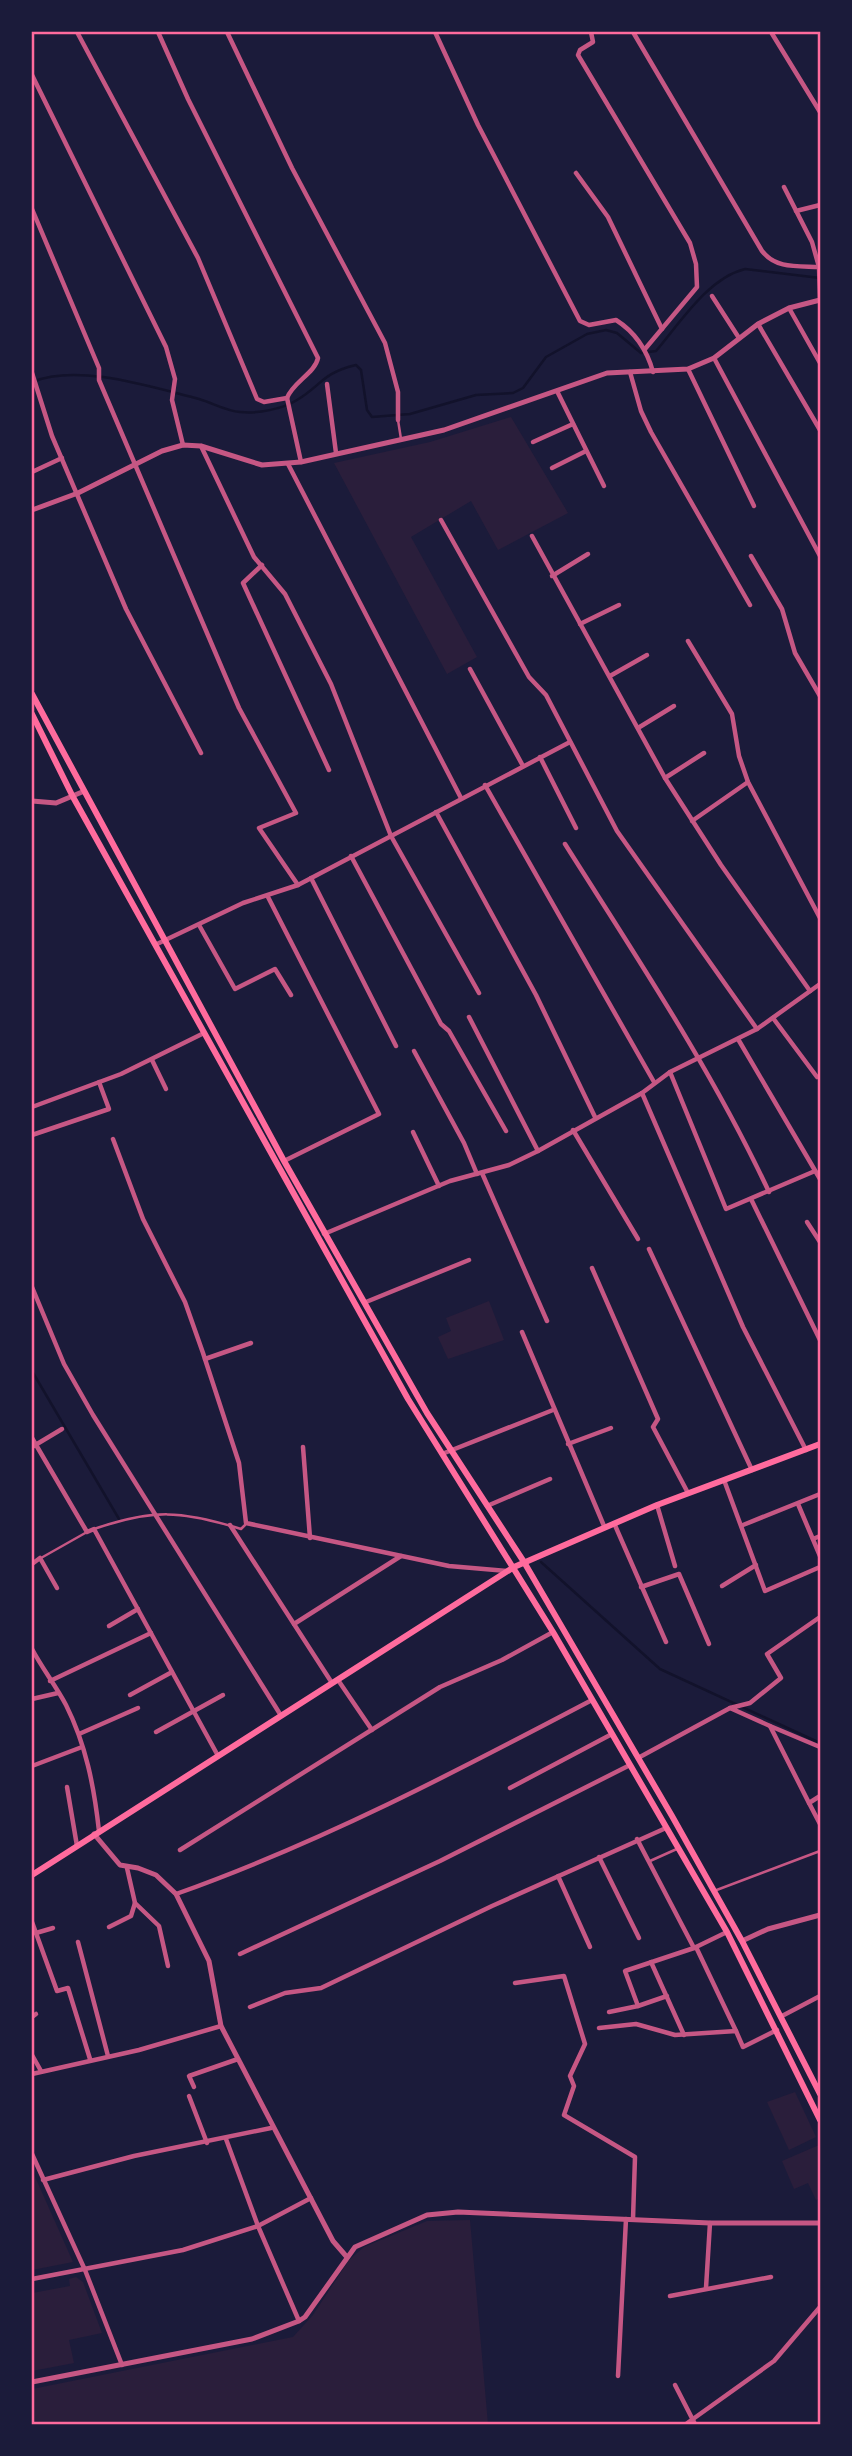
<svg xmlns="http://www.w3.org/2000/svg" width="852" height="2456" font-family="Literata,serif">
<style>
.green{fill:#2a1e3b}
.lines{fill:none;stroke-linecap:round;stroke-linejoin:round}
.stream{stroke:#12122b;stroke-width:2.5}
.pedestrian{stroke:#c65784;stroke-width:2.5}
.minor{stroke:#c65784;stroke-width:4.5}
.tertiary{stroke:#c65784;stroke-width:5}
.secondary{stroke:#ff6b9d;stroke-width:6}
.primary{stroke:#ff6b9d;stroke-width:6}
.neatline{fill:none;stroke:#ff6b9d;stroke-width:2.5}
</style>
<rect width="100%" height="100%" fill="#1b1b3a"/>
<g class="green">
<path d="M511 417 568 513 498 550 471 501 411 537 477 657 447 674 334 463 430 442Z"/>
<path d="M489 1301 504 1340 448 1359 438 1337 451 1331 446 1318Z"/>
<path d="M795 2092 816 2137 789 2150 767 2102Z"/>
<path d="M819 2145 820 2198 816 2200 808 2183 794 2189 782 2161Z"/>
<path d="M32 2170 73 2262 32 2270Z"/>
<path d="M470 2220 488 2424H32V2389L293 2337 313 2315 349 2260 364 2247 427 2221Z"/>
<path d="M76 2277 83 2282 102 2333 69 2340 74 2363 32 2371V2293L70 2286 69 2279Z"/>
</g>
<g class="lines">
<g class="stream">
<path d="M32 382C78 363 151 387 199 399 213 403 226 411 240 412 257 414 283 409 297 400 322 385 322 373 356 365L361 370 367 410 372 417 410 414 476 395 513 393 523 388 546 357 587 334 606 330 617 333 641 353 656 351C680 323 708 278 745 269L820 278"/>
<path d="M32 1371 119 1519"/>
<path d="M541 1562 660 1669 820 1743"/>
</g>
<g class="pedestrian">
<path d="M398 420 401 439"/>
<path d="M94 1529C153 1509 181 1510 241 1529L245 1525"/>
<path d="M41 1558 87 1532"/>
<path d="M650 1861 679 1848"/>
<path d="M714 1891 820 1851"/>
</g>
<g class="minor">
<path d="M77 32 198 258 257 399 264 402 287 398"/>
<path d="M158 32 188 99 318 358C315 373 293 382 287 398"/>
<path d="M227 32 292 168 385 343 398 392V420"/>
<path d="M435 32 478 125 580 321 589 325 616 320C635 332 647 350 653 372"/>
<path d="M591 32 593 42 580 50 578 55 690 243 696 264 697 287 645 349"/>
<path d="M633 32 762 251C776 269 797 266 819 267L820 300"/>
<path d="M771 32 820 112"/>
<path d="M32 75 166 347 175 379 172 400 183 445"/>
<path d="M576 173 608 217 662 329"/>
<path d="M784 187 812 242 819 267"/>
<path d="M32 209 99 368V380L239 708 296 813 259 828 298 885"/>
<path d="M796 211 820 205"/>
<path d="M712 296 739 338"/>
<path d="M789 308 820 363"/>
<path d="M758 324 820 430"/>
<path d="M714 358 820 556"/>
<path d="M688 369 754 506"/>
<path d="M630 372 641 411 651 432 750 605"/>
<path d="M32 373 52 436 126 609 201 753"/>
<path d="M327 384 336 453"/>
<path d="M557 391 604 486"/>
<path d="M287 398 301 462"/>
<path d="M533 442 573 424"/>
<path d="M201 446 254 557 285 594 331 684 391 836 479 993"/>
<path d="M288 464 461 798"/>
<path d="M552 468 586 451"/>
<path d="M32 472 62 458"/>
<path d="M441 520 529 677 546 695 617 831 757 1029"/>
<path d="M532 536 665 778 721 865 810 991"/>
<path d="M751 556 782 609 795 653 820 696"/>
<path d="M262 565 243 583 329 770"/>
<path d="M552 576 588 554"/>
<path d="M580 624 619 605"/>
<path d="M688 641 732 714 739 756 748 782 820 918"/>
<path d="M470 669 523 766"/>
<path d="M610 676 647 655"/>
<path d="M638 728 674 706"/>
<path d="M540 757 576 828"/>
<path d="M665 778 704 753"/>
<path d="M485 785 654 1082"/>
<path d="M436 812 536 995 595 1117"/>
<path d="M692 821 748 782"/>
<path d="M565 844C637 958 712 1070 769 1192"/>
<path d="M351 856 441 1024 449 1031 506 1131"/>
<path d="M311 878 396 1046"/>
<path d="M268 897 379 1114 284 1161"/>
<path d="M199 925 235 989 275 969 291 995"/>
<path d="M157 944 243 903 298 885 570 742"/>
<path d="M469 1017 538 1151"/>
<path d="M773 1018 817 1077"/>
<path d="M738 1039 820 1179"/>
<path d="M414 1051 464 1143 477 1174"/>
<path d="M152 1060 166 1089"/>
<path d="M670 1072 726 1209 815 1171"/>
<path d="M642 1093 743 1327 806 1450"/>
<path d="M32 1107 121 1074 204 1033"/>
<path d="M573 1130 638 1239"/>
<path d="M413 1132 439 1186"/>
<path d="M32 1135 109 1109 99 1082"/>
<path d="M113 1139 143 1219 185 1302 203 1353 239 1463 246 1523 449 1566 507 1571"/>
<path d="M482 1173 547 1321"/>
<path d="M751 1199 820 1340"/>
<path d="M807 1222 820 1242"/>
<path d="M324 1234 450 1181 509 1165 538 1151 642 1093 670 1072 757 1029 820 984"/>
<path d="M649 1249 752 1470"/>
<path d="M592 1268 658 1419 653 1427 688 1493"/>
<path d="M32 1287 64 1364 93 1415 280 1714"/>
<path d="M366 1302 469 1260"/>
<path d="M522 1332 604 1526"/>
<path d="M205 1359 251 1343"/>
<path d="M32 1438 87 1532 94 1529 217 1754"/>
<path d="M568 1444 611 1428"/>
<path d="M32 1447 62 1429"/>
<path d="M303 1447 310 1538"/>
<path d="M442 1454 553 1410"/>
<path d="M724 1480 765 1591 820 1567"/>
<path d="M798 1504 820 1556"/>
<path d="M657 1505 675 1566"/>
<path d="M487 1506 550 1479"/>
<path d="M614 1523 666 1642"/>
<path d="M230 1525 332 1683"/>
<path d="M743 1525 820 1494"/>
<path d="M813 1539 820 1536"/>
<path d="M32 1564 40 1558 57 1588"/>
<path d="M722 1586 756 1565"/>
<path d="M641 1587 679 1574 709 1644"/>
<path d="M294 1624 401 1556"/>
<path d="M109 1626 138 1609"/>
<path d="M32 1649C42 1668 56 1686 66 1705 86 1745 94 1786 99 1831"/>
<path d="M338 1680 372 1730"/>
<path d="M50 1681 151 1633"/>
<path d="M130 1695 172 1672"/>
<path d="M32 1699 58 1693"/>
<path d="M770 1726 820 1747"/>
<path d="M156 1732 223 1695"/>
<path d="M79 1734 138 1708"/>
<path d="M638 1758 730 1708"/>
<path d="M32 1766 82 1747"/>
<path d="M67 1787 77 1846"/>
<path d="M510 1788 612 1734"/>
<path d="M820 1796 809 1803 820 1824"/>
<path d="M809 1803 770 1726 730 1708 750 1703 781 1678 767 1654 820 1617"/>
<path d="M637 1839 694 1948"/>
<path d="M180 1850 440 1687 502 1660 553 1632"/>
<path d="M599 1857 639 1938"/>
<path d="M127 1868 135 1903 159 1926 168 1966"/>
<path d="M558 1876 590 1947"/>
<path d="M176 1894C320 1843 457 1771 592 1700"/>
<path d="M32 1922 57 1991 68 1988 90 2059"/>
<path d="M109 1927 131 1916 135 1903"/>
<path d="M36 1933 53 1928"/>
<path d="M78 1942 108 2056"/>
<path d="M696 1947 736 2031"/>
<path d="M240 1954 440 1861 630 1765"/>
<path d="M651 1962 684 2035"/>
<path d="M515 1983 564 1976 585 2044 570 2076 574 2086 564 2115 635 2157 633 2219"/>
<path d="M638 2006 667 1996"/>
<path d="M250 2007 285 1993 321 1988 492 1906 666 1828"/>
<path d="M609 2012 638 2006 625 1971 694 1948 727 1932"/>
<path d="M782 2016 820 1996"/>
<path d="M32 2017 36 2014"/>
<path d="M599 2028 636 2024 675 2035 736 2031 743 2047 777 2030"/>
<path d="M32 2055 41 2071"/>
<path d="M32 2074 139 2050 221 2026"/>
<path d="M194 2087 189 2076 238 2059"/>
<path d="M189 2096 207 2143"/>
<path d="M226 2139 258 2226 299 2321"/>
<path d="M32 2154 85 2270 122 2365"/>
<path d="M43 2180 134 2156 271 2128"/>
<path d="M32 2279 183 2250 258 2226 311 2198"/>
<path d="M706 2288 710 2223"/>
<path d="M670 2296 771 2277"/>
<path d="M618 2376 626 2219"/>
<path d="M675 2385 695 2424"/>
<path d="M686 2424 774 2361 820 2307"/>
</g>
<g class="tertiary">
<path d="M32 510 78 493 162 451 183 445 201 446 262 465 301 462 444 430 607 373 688 369 714 358 758 324 789 308 820 300"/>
<path d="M32 801 56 803 82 792"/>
<path d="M94 1834 120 1865 138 1868 156 1875 176 1894 209 1961 221 2026 333 2241 346 2256"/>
<path d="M742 1941 768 1929 820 1915"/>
<path d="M32 2382 252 2339 299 2321 305 2317 355 2247 427 2215 458 2212 710 2223H820"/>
</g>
<path class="secondary" d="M32 1875 514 1567 657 1505 820 1444"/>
<g class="primary">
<path d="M32 694 284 1161 427 1413 524 1562 672 1816 742 1941 820 2094"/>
<path d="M32 714 73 797 408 1399 553 1632 727 1932 820 2120"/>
</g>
</g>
<rect width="852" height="2456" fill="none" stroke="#1b1b3a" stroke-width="66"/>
<rect x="33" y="33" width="786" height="2390" class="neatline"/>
</svg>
